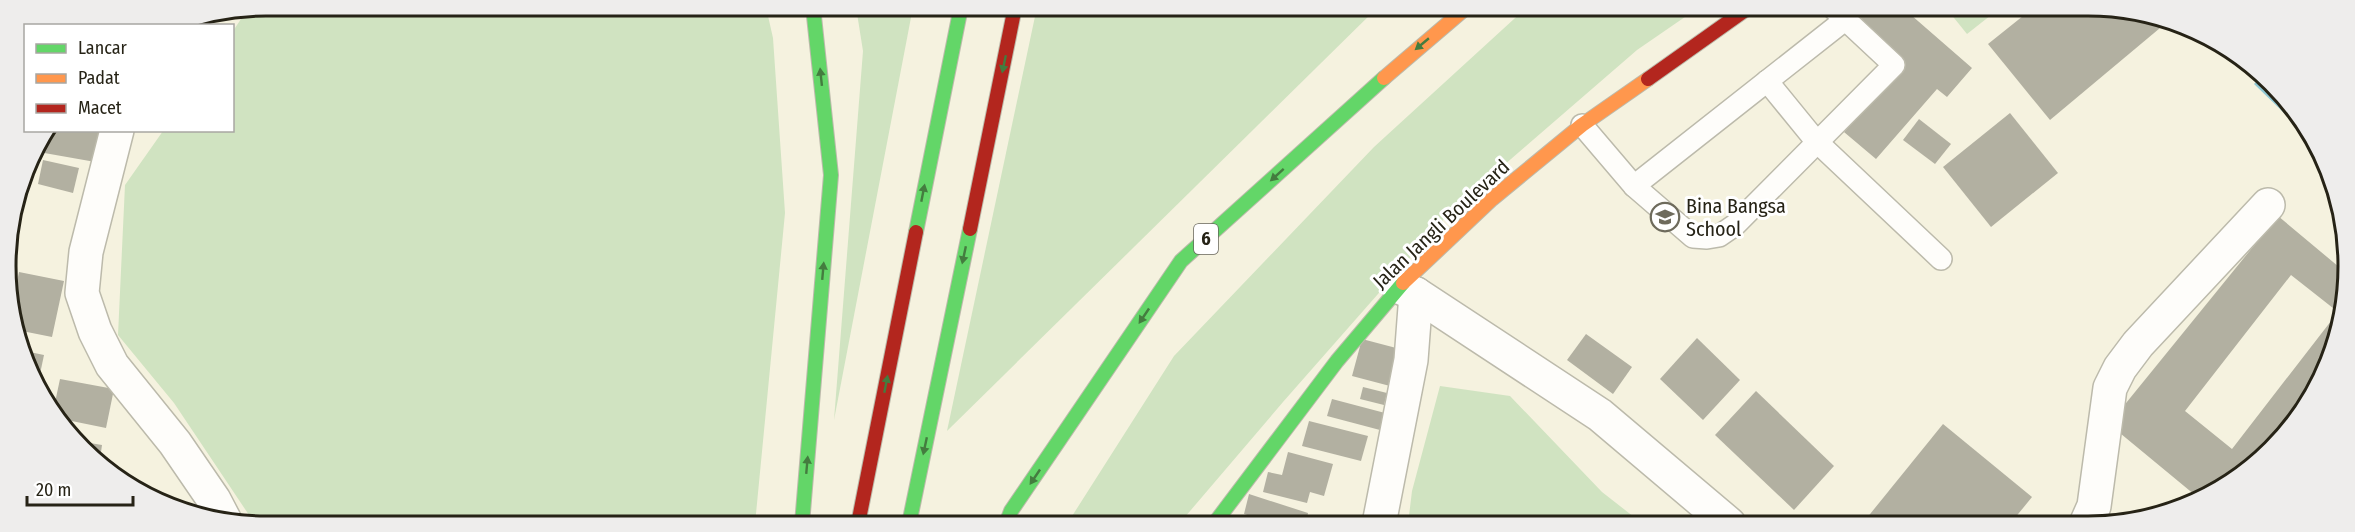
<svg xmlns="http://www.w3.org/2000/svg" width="2355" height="532" font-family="'Fira Sans Condensed',sans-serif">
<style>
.green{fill:#d0e3c1}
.water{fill:#92c9d5}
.building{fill:#b2b0a1;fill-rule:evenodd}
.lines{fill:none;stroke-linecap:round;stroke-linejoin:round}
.lane-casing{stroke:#bcbaab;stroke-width:24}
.street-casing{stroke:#bcbaab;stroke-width:36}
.fast-casing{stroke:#bcbaab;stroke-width:16}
.slow-casing{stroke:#bcbaab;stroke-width:16}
.jam-casing{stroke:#bcbaab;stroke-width:16}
.lane{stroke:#fefdfa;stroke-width:21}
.street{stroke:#fefdfa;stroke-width:33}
.fast{stroke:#63d668;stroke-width:14}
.slow{stroke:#ff974d;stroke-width:14}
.jam{stroke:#b3261e;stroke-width:14}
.oneway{fill:#447c3f}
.labels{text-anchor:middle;stroke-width:6;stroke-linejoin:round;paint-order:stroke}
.shield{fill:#fff;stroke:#67655c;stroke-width:1.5}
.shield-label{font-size:18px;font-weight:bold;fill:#262316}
.poi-label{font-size:20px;fill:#262316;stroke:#fff;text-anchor:start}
.street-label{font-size:20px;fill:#262316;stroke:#fff}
.rim{fill:none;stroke:#262316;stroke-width:3}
</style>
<rect width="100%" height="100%" fill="#f5f2df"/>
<g class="green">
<path d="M266 6 766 7 773 38 785 213 755 524H255L174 403 118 335 125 185 163 131 232 130 233 31 247 10Z"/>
<path d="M856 7H913L834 420 863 51Z"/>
<path d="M1037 7H1378L947 431Z"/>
<path d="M1526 8H1698L1637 50 1451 211 1283 402 1179 524H1067L1174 356 1374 147Z"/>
<path d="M1946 8H2000L1967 34Z"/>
<path d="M1440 386 1510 396 1602 492 1643 524H1408L1412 491Z"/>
</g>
<path class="water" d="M2261 77 2295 108 2310 138 2254 84Z"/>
<g class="building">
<path d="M1844 8H1903L1972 68 1947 97 1937 89 1876 159 1844 132 1904 61Z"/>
<path d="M2033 8H2123L2166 23 2050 120 1988 44Z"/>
<path d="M2010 113 2058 173 1991 227 1943 167Z"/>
<path d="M1919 119 1951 144 1935 164 1903 140Z"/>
<path d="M49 130H108L101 163 33 151Z"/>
<path d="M43 160 79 168 73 193 38 184Z"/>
<path d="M2278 216 2345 272 2347 300 2322 381 2273 450 2201 500 2109 424ZM2291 275 2338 312 2232 449 2185 411Z"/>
<path d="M19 272 64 281 52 337 17 330 13 301Z"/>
<path d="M1586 334 1632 367 1613 394 1567 360Z"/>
<path d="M1697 338 1740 380 1703 420 1660 379Z"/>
<path d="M1362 339 1400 349 1390 386 1352 376Z"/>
<path d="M20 350 44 355 40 374 32 373Z"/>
<path d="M60 379 114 389 106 428 57 418 53 412Z"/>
<path d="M1363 387 1387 393 1384 405 1360 399Z"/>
<path d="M1756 391 1834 466 1794 510 1715 435Z"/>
<path d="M1332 399 1385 413 1380 430 1327 416Z"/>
<path d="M1309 421 1368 436 1361 461 1302 446Z"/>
<path d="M1943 424 2032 497 2010 524H1862Z"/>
<path d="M78 441 102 445 100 459 83 444Z"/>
<path d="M1288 452 1333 464 1324 496 1310 492 1307 503 1263 492 1268 472 1282 475Z"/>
<path d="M1249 494 1308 513 1306 524H1276L1244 514Z"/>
</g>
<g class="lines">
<g class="lane-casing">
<g id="lane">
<path d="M1767 81 1816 141 1941 259"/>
<path d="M1582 125 1634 186 1693 237 1707 238 1719 236 1735 225 1894 65 1833 8"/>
<path d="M1634 186 1846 19"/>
</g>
</g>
<g class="street-casing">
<g id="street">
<path d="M117 130 86 252 82 293 95 331 112 365 175 443 214 500 225 521"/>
<path d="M1399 287 1416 294 1600 415 1729 524"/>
<path d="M1379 524 1411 360 1416 294"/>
<path d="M2086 524 2094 506 2110 388 2120 368 2138 344 2268 205"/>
</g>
</g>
<g class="fast-casing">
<g id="fast">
<path d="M916 232 961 7"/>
<path d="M802 524 831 175 813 7"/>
<path d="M909 524 970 229"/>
<path d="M1006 524 1011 511 1181 261 1384 78"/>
<path d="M1214 524 1337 361 1403 283"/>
</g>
</g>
<g class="slow-casing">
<g id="slow">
<path d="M1384 78 1467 7"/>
<path d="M1403 283 1492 199 1582 125 1648 79"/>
</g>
</g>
<g class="jam-casing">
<g id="jam">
<path d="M1648 79 1748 8"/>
<path d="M970 229 1015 7"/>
<path d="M858 524 916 232"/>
</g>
</g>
<use href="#lane" class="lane"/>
<use href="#street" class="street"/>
<use href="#fast" class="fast"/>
<use href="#slow" class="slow"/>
<use href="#jam" class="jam"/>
</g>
<defs><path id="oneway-solid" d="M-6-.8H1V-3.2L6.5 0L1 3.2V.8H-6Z" transform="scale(1.5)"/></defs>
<g class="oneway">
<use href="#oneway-solid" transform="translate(1422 44) rotate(140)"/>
<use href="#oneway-solid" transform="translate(1004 64) rotate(102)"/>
<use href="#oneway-solid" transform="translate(821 77) rotate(-96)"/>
<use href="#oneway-solid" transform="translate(1277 175) rotate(138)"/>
<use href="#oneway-solid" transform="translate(923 193) rotate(-79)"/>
<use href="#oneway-solid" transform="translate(964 255) rotate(102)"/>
<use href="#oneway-solid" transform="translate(823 271) rotate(-85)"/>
<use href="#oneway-solid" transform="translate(1144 316) rotate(124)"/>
<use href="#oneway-solid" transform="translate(886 384) rotate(-79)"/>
<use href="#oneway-solid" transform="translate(925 446) rotate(102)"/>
<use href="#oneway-solid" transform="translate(807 465) rotate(-85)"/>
<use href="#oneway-solid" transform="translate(1035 477) rotate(124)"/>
</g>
<defs>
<g id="school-ring" transform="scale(1.5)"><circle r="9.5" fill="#fff" stroke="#6e6b5c" stroke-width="1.5"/><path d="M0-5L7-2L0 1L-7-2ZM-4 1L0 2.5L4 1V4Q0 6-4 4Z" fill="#6e6b5c"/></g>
</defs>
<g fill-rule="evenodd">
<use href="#school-ring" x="1665" y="217"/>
</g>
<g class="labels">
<rect class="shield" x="1194" y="224" width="24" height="30" rx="4.5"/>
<g class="shield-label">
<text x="1206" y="245">6</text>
</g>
<g class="poi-label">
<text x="1686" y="213">Bina Bangsa<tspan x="1686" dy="23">School</tspan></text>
</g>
<g class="street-label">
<text transform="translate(1441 224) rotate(-43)" y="7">Jalan Jangli Boulevard</text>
</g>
</g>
<path d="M0 0H2355V532H0ZM266 16H2088A250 250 0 0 1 2338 266V266A250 250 0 0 1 2088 516H266A250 250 0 0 1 16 266V266A250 250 0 0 1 266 16Z" fill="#eeedec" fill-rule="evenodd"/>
<path class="rim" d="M266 16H2088A250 250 0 0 1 2338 266V266A250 250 0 0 1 2088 516H266A250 250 0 0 1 16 266V266A250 250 0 0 1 266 16Z"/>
<rect x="24" y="24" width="210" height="108" fill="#ffffff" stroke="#a8a7a2" stroke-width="1.5"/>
<rect x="36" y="44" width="30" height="9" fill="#63d668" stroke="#a8a7a2" stroke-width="1.5"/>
<text x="78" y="54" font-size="18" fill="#262316">Lancar</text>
<rect x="36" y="74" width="30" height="9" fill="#ff974d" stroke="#a8a7a2" stroke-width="1.5"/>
<text x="78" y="84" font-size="18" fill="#262316">Padat</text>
<rect x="36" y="104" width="30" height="9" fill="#b3261e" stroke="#a8a7a2" stroke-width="1.5"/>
<text x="78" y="114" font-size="18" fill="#262316">Macet</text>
<path d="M27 496v9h106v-9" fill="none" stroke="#262316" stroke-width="3"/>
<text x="36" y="496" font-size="18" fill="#262316" stroke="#ffffff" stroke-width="4.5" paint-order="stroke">20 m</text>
</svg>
